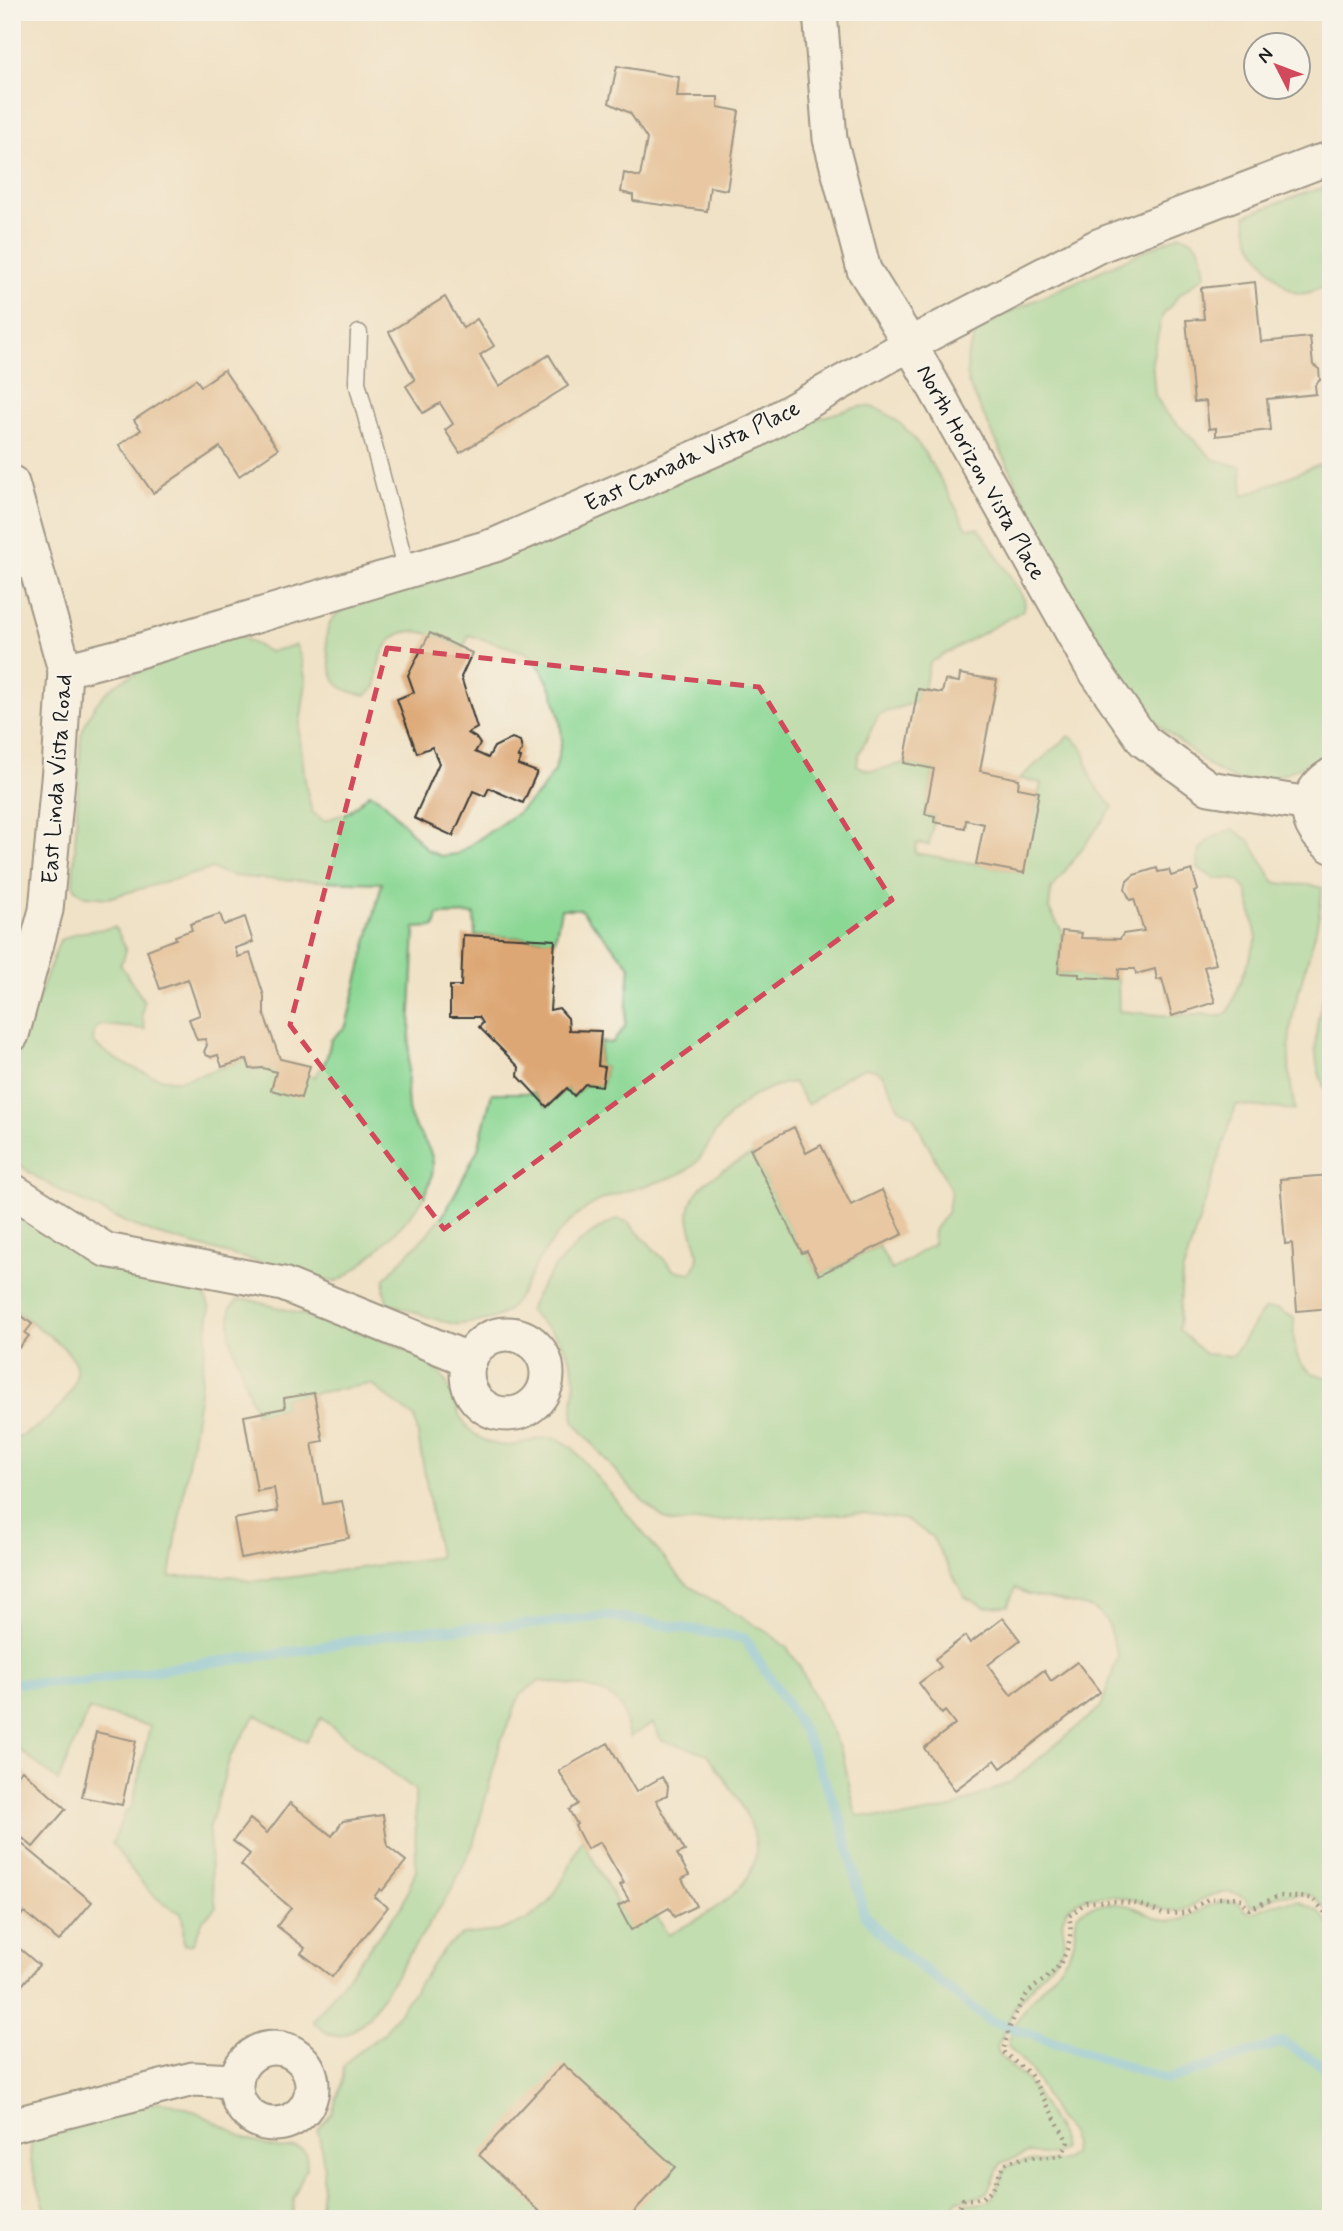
<svg xmlns="http://www.w3.org/2000/svg" width="1343" height="2231" font-family="Mynerve,sans-serif">
<style>
.green{fill:#8bd794;stroke:#547a58;stroke-width:2}
.lines{fill:none;stroke-linecap:round;stroke-linejoin:round}
.stream{stroke:#65c2e3;stroke-width:10}
.building{fill:#dda775}
.service-casing{stroke:#3c3a36;stroke-width:19}
.minor-casing{stroke:#3c3a36;stroke-width:37}
.path{stroke:#3c3a36;stroke-width:4.5;stroke-dasharray:2 5;stroke-linecap:butt}
.service{stroke:#fff;stroke-width:16}
.minor{stroke:#fff;stroke-width:33}
.marked{fill:none;stroke:#d1495b;stroke-width:5;stroke-dasharray:14 9;stroke-linejoin:round}
.labels{text-anchor:middle;stroke-width:5;stroke-linejoin:round;paint-order:stroke}
.street-label{font-size:23px;fill:#1c1c1c;stroke:#f7f3e8}
</style>
<rect width="100%" height="100%" fill="#f7f3e8"/>
<filter id="ink" filterUnits="userSpaceOnUse"><feTurbulence type="fractalNoise" baseFrequency=".0143" numOctaves="2"/><feDisplacementMap in="SourceGraphic" scale="14" xChannelSelector="R" yChannelSelector="G"/><feConvolveMatrix kernelMatrix="1 2 1 2 8 2 1 2 1" color-interpolation-filters="sRGB"/></filter>
<filter id="wash" filterUnits="userSpaceOnUse"><feTurbulence type="fractalNoise" baseFrequency=".00686" numOctaves="4" result="noise"/><feDisplacementMap in="SourceGraphic" scale="28" xChannelSelector="R" yChannelSelector="G"/><feGaussianBlur stdDeviation="1.57" result="paint"/><feColorMatrix in="noise" values="0 0 0 0 0 0 0 0 0 0 0 0 0 0 0 0 0 1.4 0 .05"/><feComposite in="paint" operator="in"/></filter>
<g filter="url(#wash)">
<rect width="100%" height="100%" fill="#f0e2c6"/>
<g class="green">
<path d="M1331 186V284C1320 288 1305 297 1294 292 1281 287 1254 250 1249 237 1247 230 1247 222 1246 215L1308 192Z"/>
<path d="M1180 235C1203 241 1202 254 1205 275L1179 295 1162 316 1152 361 1155 395 1165 412 1213 459 1241 467 1243 496 1331 459V753L1284 774 1256 781 1236 780 1212 768 1149 717 1117 680 1086 626 968 383 967 357 976 333 1000 316Z"/>
<path d="M866 406C915 414 944 489 967 528H978L984 535 1024 599 1025 606 1022 611 929 663 924 690 918 689 916 702 879 714 859 754 857 765C875 778 887 763 906 764 915 764 925 767 934 769L925 814 935 816 929 845 917 843 915 853 1022 872 1041 783 1019 779 1069 736C1090 749 1084 762 1092 780 1097 790 1107 799 1113 807L1051 890 1049 909 1062 931 1058 973 1079 974 1080 977 1118 979 1119 1011 1172 1016 1203 1014 1213 1016H1221L1229 1011 1257 938 1247 891 1240 882 1232 879H1215L1198 868C1193 845 1215 835 1233 829L1250 841 1274 882C1291 887 1306 882 1322 888 1320 939 1295 985 1290 1035 1287 1061 1290 1085 1295 1110L1236 1105 1182 1274 1179 1330 1205 1354 1232 1356C1245 1341 1252 1324 1265 1309H1277L1294 1318C1293 1350 1294 1373 1331 1378V1914L1315 1897 1306 1894 1280 1895 1255 1906 1250 1905C1243 1890 1221 1891 1207 1897 1197 1900 1189 1911 1178 1911 1165 1912 1153 1905 1141 1902 1120 1894 1071 1890 1063 1918 1060 1929 1068 1934 1063 1949L1014 2008 997 2048C1001 2063 1016 2068 1026 2080 1037 2095 1061 2130 1063 2148L1055 2155 1028 2153 1001 2163 987 2192 978 2197 957 2200 948 2219H319L324 2165 318 2130 332 2113 343 2077 344 2066 351 2058 384 2033 444 1948 462 1935 498 1931 527 1920 549 1903 565 1876 582 1839 631 1929 656 1915 668 1935C707 1914 773 1884 752 1828 743 1802 723 1778 708 1754L661 1740 653 1723 629 1737C626 1728 625 1717 622 1709 610 1685 562 1684 539 1681L520 1695 501 1741 473 1845 452 1889 368 2018C346 2037 335 2045 313 2021L403 1904 416 1869 415 1790 321 1718 306 1742 256 1715 230 1757 209 1830 211 1873 216 1907 203 1920 193 1944 184 1945C182 1933 185 1924 181 1913 150 1901 132 1869 112 1844L126 1811 132 1807 150 1726 89 1710 58 1781 12 1743V1440C38 1431 93 1388 71 1356 61 1342 28 1320 12 1308V1212L98 1257 196 1289 205 1296 210 1309 199 1398 170 1577 231 1576 249 1581 271 1580 439 1557 415 1418 371 1384 284 1398 285 1408 256 1414 230 1337V1308L238 1300H251C293 1312 414 1342 439 1372 459 1395 451 1425 486 1441 516 1455 533 1433 558 1439 563 1441 568 1445 572 1447L681 1579 689 1586 770 1634 787 1648 799 1665 843 1756 856 1815 901 1818 952 1808 1011 1782 1101 1707 1118 1656 1106 1620 1092 1608 1028 1594 1015 1588 1008 1606 985 1607 965 1597 932 1537 907 1520 863 1513 673 1523C643 1510 599 1450 575 1423 569 1406 578 1389 574 1370 570 1353 558 1335 544 1325 537 1319 534 1318 529 1310 545 1272 580 1235 618 1219L628 1222 674 1270 691 1273C714 1245 668 1223 702 1186 714 1173 737 1163 753 1154L802 1252 807 1251 819 1275 879 1246 892 1270 933 1244 934 1230 948 1211 951 1190 913 1116 899 1108 884 1076 875 1070 865 1068 845 1077 808 1105 793 1082C759 1087 736 1105 715 1133 709 1142 703 1156 695 1164 673 1185 617 1187 587 1208 569 1220 555 1237 543 1254 521 1285 520 1318 476 1322 469 1323 461 1325 455 1324 433 1320 410 1310 388 1303L384 1291 385 1278 431 1230 446 1211 478 1149 492 1093H534L547 1107 567 1088 574 1096 585 1084 602 1085 605 1068 598 1066 601 1042 612 1043 625 1027 630 966 580 909H561L555 940 475 935 474 914 438 915 435 927 415 928 407 1095C408 1102 407 1110 410 1116 416 1133 433 1147 433 1165 433 1176 429 1187 424 1197 411 1218 357 1275 334 1282L158 1235 127 1223 62 1192 30 1173 12 1158V1068L60 940 77 933 115 927C122 940 131 951 120 964L144 1001 142 1016 145 1029 100 1025 94 1031 93 1042C108 1058 155 1081 177 1080 193 1079 230 1064 247 1059L250 1069C261 1068 305 1073 314 1077L326 1060 331 1040 346 1026 382 883 264 879 233 876 211 869 108 898 85 896 77 891 73 884 81 736C94 691 124 675 166 662L164 651 234 633 269 652 296 645 302 661 306 682 299 732 306 787 312 812 324 821 349 812 370 793 384 802 427 850 440 856 457 854 517 813 540 792 555 769 562 740 560 719 553 692 541 669 528 653 469 635 463 649C435 635 400 615 382 654 377 663 378 677 376 687L366 695C355 693 343 691 336 682 330 674 325 641 327 632 329 621 335 615 343 609L420 582 801 423C824 419 843 408 866 406Z"/>
<path d="M1331 969V1099C1304 1058 1318 1013 1331 969Z"/>
<path d="M1223 1901 1238 1903 1246 1911 1251 1913 1277 1903 1299 1901 1318 1910 1331 1927V2219H958L961 2207 966 2203C1003 2208 991 2185 1008 2166L1023 2161 1059 2162 1065 2160 1072 2153 1073 2142 1069 2132 1058 2119 1031 2070 1008 2046C1015 2004 1055 1983 1072 1947 1080 1930 1065 1915 1090 1907 1103 1902 1126 1903 1138 1909 1148 1913 1157 1920 1168 1921 1191 1923 1200 1905 1223 1901Z"/>
<path d="M158 2102C195 2103 222 2130 255 2142 262 2144 270 2147 277 2148 290 2150 296 2142 307 2154L306 2168 293 2199V2219H47C44 2190 18 2156 38 2131Z"/>
</g>
<g class="lines">
<path class="stream" d="M12 1683 81 1682 175 1667 284 1653 411 1631 512 1626 609 1616 744 1638 804 1731 842 1822 864 1914 890 1943 988 2020 1167 2080 1283 2042 1331 2071"/>
</g>
<g id="blocks">
<g class="building">
<path d="M617 66 679 77 677 97H718V107L739 111 727 190 710 187 707 211 633 201V195L621 192 624 173 640 177 647 139 630 113 609 103Z"/>
<path d="M1255 282 1261 342 1310 337 1313 365 1319 369 1320 380 1315 385 1316 394 1267 399 1270 430 1216 436V428L1209 429 1206 401 1194 402 1186 320 1204 319 1201 288Z"/>
<path d="M445 297 463 328 477 319 494 346 480 355 499 386 549 355 568 386 460 453 445 430 453 424 440 403 423 413 406 386 415 380 389 332Z"/>
<path d="M224 370 278 449 239 476 220 447 153 493 119 445 141 430 134 420 196 379 201 386Z"/>
<path d="M430 633 472 653 461 677 477 728 468 733 476 738 480 744 475 752 488 758 494 747 512 738 520 741 522 750 518 757 521 758 518 765 537 772 523 803 489 788 485 796 473 791 453 836 414 818 439 763 432 747 417 753 397 699 414 692 408 675Z"/>
<path d="M960 674 997 680 980 771 1019 779 1018 788 1039 792 1024 873 976 864 984 824 966 820 965 828 934 822 935 816 925 814 934 769 904 763 918 689 942 693 945 680 959 682Z"/>
<path d="M1157 868 1158 872 1169 870 1171 876 1192 870 1198 890 1194 892 1216 964 1204 967 1215 1002 1172 1016 1162 979 1157 980 1155 969 1136 974 1135 969H1119L1118 979 1079 977V974L1058 973 1062 931 1082 933 1081 938 1120 939 1123 934 1144 931 1134 899 1130 900 1125 889 1127 881 1134 875Z"/>
<path d="M220 914 224 925 245 917 253 942 235 948 238 957 250 953 264 996V1014L280 1059 310 1066 301 1098 271 1090 276 1072 263 1068 250 1069 247 1059 222 1067 218 1055 211 1057 206 1055 204 1052 207 1045 205 1039 197 1040 189 1019 200 1015 188 979 160 989 147 950 176 939 175 936 192 930 190 924Z"/>
<path d="M463 935 555 940 550 1010 559 1008 568 1018 569 1030 601 1031 598 1066 605 1067 602 1086 585 1084 574 1096 567 1088 547 1107 518 1076 519 1067 479 1027 483 1023 479 1017H450V986H461Z"/>
<path d="M794 1127 806 1153 821 1145 851 1205 882 1190 903 1234 819 1275 807 1251 802 1253 750 1149Z"/>
<path d="M1331 1175V1308L1297 1311 1292 1243 1285 1244 1280 1179Z"/>
<path d="M12 1308 32 1324 25 1333 29 1336 18 1349 14 1346 12 1348Z"/>
<path d="M314 1393 323 1441 312 1443 323 1504 342 1501 349 1538 241 1558 234 1519 278 1511 274 1488 257 1491 244 1416 285 1408 284 1398Z"/>
<path d="M1003 1618 1020 1640 988 1665 1011 1695 1044 1670 1051 1681 1077 1662 1100 1692 1001 1768 995 1760 955 1790 924 1748 955 1724 945 1711 942 1714 919 1683 941 1667 935 1659 965 1636 970 1643Z"/>
<path d="M96 1732 136 1741 122 1805 82 1797Z"/>
<path d="M608 1743 636 1792 662 1777 668 1786 667 1795 656 1800 685 1851 677 1854 689 1875 682 1879 696 1906 674 1917 669 1908 631 1930 618 1906 629 1900 620 1885 624 1883 600 1842 587 1849 575 1826 577 1824 569 1810 578 1804 559 1771Z"/>
<path d="M22 1770 66 1809 33 1847 12 1829V1781Z"/>
<path d="M290 1803 332 1836 343 1821 383 1815 388 1847 406 1861 382 1891 380 1889 374 1897 388 1907 332 1977 301 1953 305 1948 277 1926 291 1908 241 1865 250 1854 233 1841 250 1819 267 1833Z"/>
<path d="M22 1844 92 1902 59 1941 24 1912 12 1926V1856Z"/>
<path d="M12 1942 39 1965 12 1997Z"/>
<path d="M563 2064 675 2167 627 2219H548L479 2155Z"/>
</g>
</g>
</g>
<g filter="url(#ink)">
<use href="#blocks" fill-opacity="0" stroke="#3c3a36" stroke-width="2"/>
<g class="lines">
<g class="service-casing">
<path id="service" d="M359 333 357 382 407 571"/>
</g>
<g class="minor-casing">
<g id="minor">
<path d="M820 12 830 139 864 270 910 344 1090 664 1144 741 1209 788 1309 804"/>
<path d="M12 483 65 670 59 769 46 910 12 1035"/>
<path d="M65 670 135 652 495 545 754 432 910 344 1098 246 1315 163 1331 159"/>
<path d="M1331 775C1300 794 1303 827 1331 846"/>
<path d="M12 1190 106 1250 283 1284 470 1360"/>
<circle cx="507" cy="1374" r="40"/>
<circle cx="274" cy="2086" r="38"/>
<path d="M12 2125 193 2079 236 2081"/>
</g>
</g>
<path class="path" d="M953 2219 963 2199C994 2201 992 2187 1004 2164 1024 2154 1041 2160 1062 2155L1068 2142 1030 2074 1003 2052C1007 2032 1014 2014 1025 1997 1031 1988 1042 1982 1050 1975 1066 1961 1074 1937 1069 1916L1086 1902 1118 1901 1140 1904 1163 1914 1186 1913 1208 1899 1237 1897 1243 1900 1245 1906 1249 1909 1279 1896 1312 1898 1331 1919"/>
<use href="#service" class="service"/>
<use href="#minor" class="minor"/>
</g>
</g>
<path d="M0 0H1343V2231H0ZM387 648 759 687 892 900 444 1229 290 1025Z" fill="#f0e2c6" fill-opacity=".55" fill-rule="evenodd"/>
<path class="marked" d="M387 648 759 687 892 900 444 1229 290 1025Z"/>
<g class="labels">
<g class="street-label">
<text transform="translate(692 455) rotate(-25)" y="8">East Canada Vista Place</text>
<text transform="translate(982 472) rotate(61)" y="8">North Horizon Vista Place</text>
<text transform="translate(56 779) rotate(-86)" y="8">East Linda Vista Road</text>
</g>
</g>
<rect width="1343" height="2231" fill="none" stroke="#f7f3e8" stroke-width="42"/>
<g transform="translate(1277 66) rotate(312)"><circle r="33" fill="#f7f3e8" stroke="#9f9d96" stroke-width="2"/>
<path d="M0-5L12 26L0 18L-12 26Z" fill="#d1495b"/>
<text y="-10" font-size="19" font-weight="bold" text-anchor="middle" fill="#1c1c1c">N</text>
</g>
</svg>
